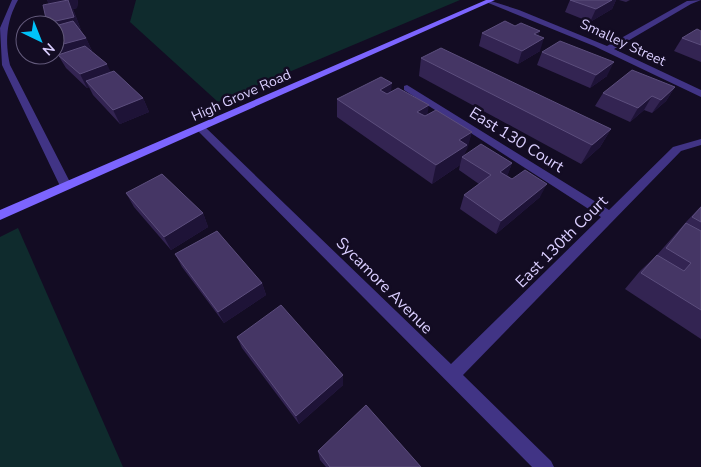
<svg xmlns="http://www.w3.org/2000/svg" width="701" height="467" font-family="'Nunito Sans',sans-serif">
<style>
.green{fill:#0f2b2d}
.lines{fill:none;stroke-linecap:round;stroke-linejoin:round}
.street{fill:#413485;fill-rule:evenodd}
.secondary{fill:#7c65ff;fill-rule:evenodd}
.wall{fill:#332452}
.shaded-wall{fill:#1e1337}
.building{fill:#453665;stroke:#5c4e7d}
.labels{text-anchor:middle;stroke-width:5;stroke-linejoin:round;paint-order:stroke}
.far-street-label{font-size:14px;fill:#daceff;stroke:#130c23}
.street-label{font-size:16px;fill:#daceff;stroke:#130c23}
</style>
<rect width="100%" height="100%" fill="#130c23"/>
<g class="green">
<path d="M136 0H460L218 102 130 22Z"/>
<path d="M18 228 123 467H0V237Z"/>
</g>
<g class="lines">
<g class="street">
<path d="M12 0H18C6 22 5 41 10 65L72 186 70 189H62L60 186 2 65 0 28Z"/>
<path d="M701 0 691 4 614 49 701 90V97L594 46 486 2 491 1 519 10 607 46 687 1Z"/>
<path d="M407 85 609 210 673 147 701 139V145L681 151 463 375 551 461 554 467H532L195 128 200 125 204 126 451 364 601 217 404 90V86Z"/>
</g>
<path class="secondary" d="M486 0H495L0 220V210Z"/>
</g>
<g class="wall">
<path d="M47 0H78L77 8 73 9 81 30H80L86 38 92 51H91L111 72 143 98 149 112 120 124 93 95 89 87 87 88 66 68 58 55 61 54 55 45V25H48L47 23 49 4Z"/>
<path d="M570 0H616L612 9 590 22 565 12Z"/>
<path d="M619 0H630L626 2Z"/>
<path d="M701 31V62L674 51 682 38Z"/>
<path d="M482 33 539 36 540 51 518 64 479 46Z"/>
<path d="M542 52 607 76 590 88 537 65Z"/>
<path d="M421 58 611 129 600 147 581 164 419 76Z"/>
<path d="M675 87 666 101 652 113 644 110 630 122 595 106 603 93Z"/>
<path d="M391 91 427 115 472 132 464 155 512 163 507 176 540 197 496 234 460 209 464 195 479 184 459 170 460 165 432 184 337 117V99Z"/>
<path d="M126 193 203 213 208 227 171 250 134 207Z"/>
<path d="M701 206V339L625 289 640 271 657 255 687 221Z"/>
<path d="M175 254 262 283 266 295 224 323 182 267Z"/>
<path d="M237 337 343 385 299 424 242 348Z"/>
<path d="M318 451 421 467H326L320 460Z"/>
</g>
<g class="shaded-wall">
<path d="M47 0H78L77 8 73 9 81 30 55 35V25H48L47 23 53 12Z"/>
<path d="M612 0H616L612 9 590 22 596 9Z"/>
<path d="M540 31 536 43 544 38 540 51 518 64 522 51 534 34Z"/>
<path d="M86 38 92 51 64 59 56 46Z"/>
<path d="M614 62 607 76 590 88 596 75Z"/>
<path d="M107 64 113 77 86 81 89 87 87 88 80 74Z"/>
<path d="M392 83 390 102 380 90Z"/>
<path d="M675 87 666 101 652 113 661 100Z"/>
<path d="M652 96 644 110 630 122 638 108Z"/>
<path d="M143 98 149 112 120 124 113 110Z"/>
<path d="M429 105 426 124 417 112Z"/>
<path d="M611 129 600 147 581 164 592 145Z"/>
<path d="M472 132 467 150 466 151 464 157H462L460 165 432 184 436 165 459 140Z"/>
<path d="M512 163 507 177 500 172Z"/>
<path d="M547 184 540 197 496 234 501 221Z"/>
<path d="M203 213 208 227 171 250 164 237Z"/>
<path d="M262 283 266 295 224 323 218 312Z"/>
<path d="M343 375V385L299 424 296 416Z"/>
</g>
<g class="building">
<path d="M68 0 74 17 47 23 43 5Z"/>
<path d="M570 0H612L596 9Z"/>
<path d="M73 21 86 38 56 46 55 44V26Z"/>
<path d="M505 21 515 26 521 23 540 31 534 34 544 38 522 51 482 33Z"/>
<path d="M697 29 701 31V45L682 38Z"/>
<path d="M560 41 614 62 596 75 542 52Z"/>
<path d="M85 46 107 64 80 74 58 55Z"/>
<path d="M441 48 611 129 592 145 421 58Z"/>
<path d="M632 70 675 87 661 100 652 96 638 108 603 93Z"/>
<path d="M114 71 143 98 113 110 86 81Z"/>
<path d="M381 77 392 83 380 90 387 94 398 88 429 105 417 112 425 116 436 110 472 132 459 140 467 145 436 165 337 99Z"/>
<path d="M481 144 512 163 500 172 512 179 525 170 547 184 501 221 464 195 491 175 462 157Z"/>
<path d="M162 174 203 213 164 237 126 193Z"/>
<path d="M701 207V222L692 217Z"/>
<path d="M686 223 701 231V310L641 273 657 255 684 271 691 263 666 248Z"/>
<path d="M217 231 262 283 218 312 175 254Z"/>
<path d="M281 305 343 375 296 416 237 337Z"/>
<path d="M366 405 421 467H330L318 451Z"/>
</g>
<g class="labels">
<g class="far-street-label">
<text transform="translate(623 42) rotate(25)" y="5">Smalley Street</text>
<text transform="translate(241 95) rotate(-24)" y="5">High Grove Road</text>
</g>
<g class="street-label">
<text transform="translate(517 139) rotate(32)" y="6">East 130 Court</text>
<text transform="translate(561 241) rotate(-45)" y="6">East 130th Court</text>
<text transform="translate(385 285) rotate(45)" y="6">Sycamore Avenue</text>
</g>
</g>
<g transform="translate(40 40) rotate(137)"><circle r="24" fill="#130c23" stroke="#635a7b"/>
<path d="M0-4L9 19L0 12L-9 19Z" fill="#00c2f9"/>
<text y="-8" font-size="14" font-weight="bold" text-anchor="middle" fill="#daceff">N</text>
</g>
</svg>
